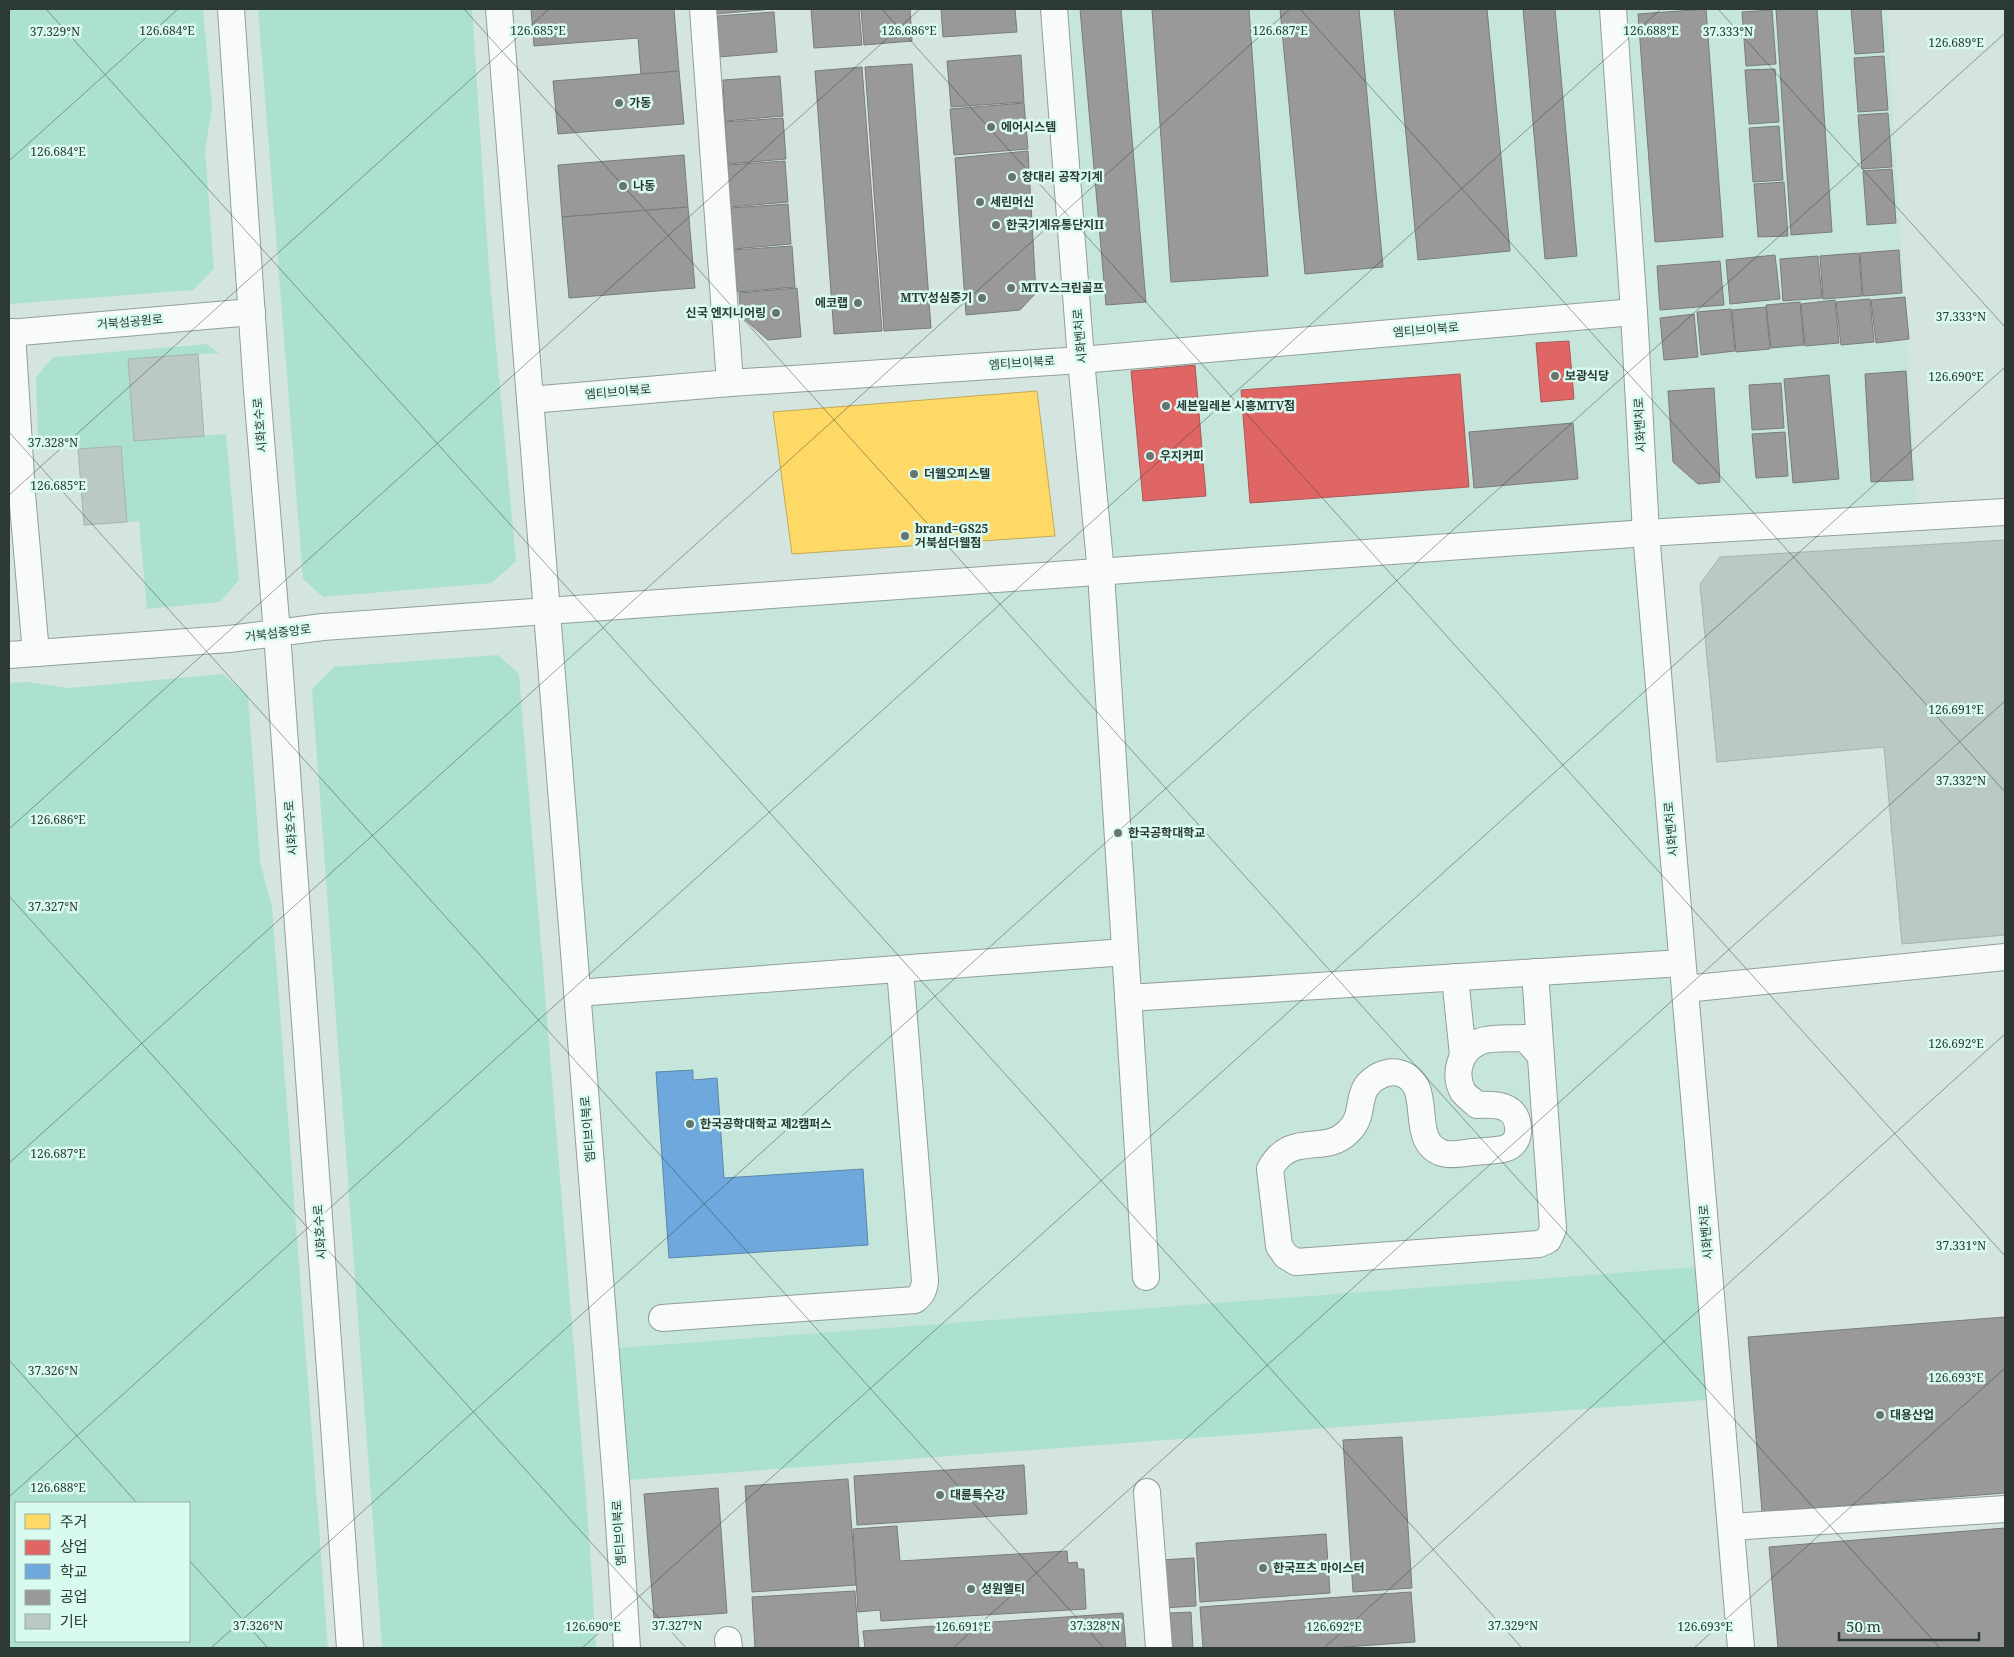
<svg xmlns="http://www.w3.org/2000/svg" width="2014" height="1657" font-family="'Noto Serif','Noto Sans KR',serif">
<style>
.built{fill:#c7e6db}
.green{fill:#ade1cf;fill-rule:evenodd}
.homes{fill:#ffd966;stroke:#c0a957}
.shops{fill:#e06666;stroke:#aa5857}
.schools{fill:#6fa8dc;stroke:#5b87aa}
.industry{fill:#999;stroke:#787c7b}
.building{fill:#bbc9c4;stroke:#a5b3ae}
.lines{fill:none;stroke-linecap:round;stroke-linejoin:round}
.minor-casing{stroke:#919e99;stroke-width:28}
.minor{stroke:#f9fbfa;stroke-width:26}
.ticks{fill:none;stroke:#2c3935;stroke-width:1;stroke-opacity:0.45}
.poi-dot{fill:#677570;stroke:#d9faee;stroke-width:2}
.labels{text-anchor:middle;stroke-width:5;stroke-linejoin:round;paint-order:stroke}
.poi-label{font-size:12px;font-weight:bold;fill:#2c3935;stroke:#d9faee;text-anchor:start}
.street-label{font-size:12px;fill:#2c3935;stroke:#d9faee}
.ticks-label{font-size:12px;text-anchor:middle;fill:#2c3935;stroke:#d9faee;stroke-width:5;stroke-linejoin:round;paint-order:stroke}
</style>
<rect width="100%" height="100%" fill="#d4e5df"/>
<path class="built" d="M1056 9H1887L1918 517 1646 533 1709 1266 604 1349 547 611 1100 572Z"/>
<g class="green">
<path d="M9 9H203L212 108 205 151 214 269 193 290 9 304Z"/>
<path d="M258 9H472L489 270 516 561 492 583 323 597 303 579Z"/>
<path d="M207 344 219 353 129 359 134 440 226 434 239 580 220 602 147 609 139 521 127 522 121 446 78 449 77 440 38 443 36 377 53 357Z"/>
<path d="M498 655 519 674 589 1533 596 1648H382L312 689 334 667Z"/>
<path d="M223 674 248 696 260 861 272 907 328 1648H9V683L27 682 69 688ZM189 1503V1641H16V1503Z"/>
<path d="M1709 1266 1719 1399 615 1481 604 1349Z"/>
</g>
<path class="homes" d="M1037 391 1055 536 792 554 773 412Z"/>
<g class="shops">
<path d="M1569 341 1574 399 1541 402 1536 343Z"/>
<path d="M1195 365 1206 496 1143 501 1131 371Z"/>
<path d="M1460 374 1469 487 1250 503 1241 390Z"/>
</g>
<path class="schools" d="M693 1070V1080L717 1078 724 1178 863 1169 868 1245 669 1258 656 1072Z"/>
<g class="industry">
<path d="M531 9H674L679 71 641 75 638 38 534 46Z"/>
<path d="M715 9H774L715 14Z"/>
<path d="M811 9H859L862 45 814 48Z"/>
<path d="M861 9H910L912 41 864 45Z"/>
<path d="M941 9H1015L1017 32 943 37Z"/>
<path d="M1080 9H1121L1146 302 1106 305Z"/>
<path d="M1152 9H1249L1268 276 1171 282Z"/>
<path d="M1280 9H1359L1383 267 1305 274Z"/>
<path d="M1394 9H1487L1510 251 1418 260Z"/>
<path d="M1523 9H1555L1577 256 1545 259Z"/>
<path d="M1706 9 1723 237 1655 242 1638 14Z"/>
<path d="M1776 9H1817L1832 232 1791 235Z"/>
<path d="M1851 9H1881L1884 52 1855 54Z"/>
<path d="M1772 10 1776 64 1746 66 1742 12Z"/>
<path d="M774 12 777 52 719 57 717 16Z"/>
<path d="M1021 55 1024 102 951 107 947 61Z"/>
<path d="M1884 56 1888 110 1858 112 1854 58Z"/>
<path d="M912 64 931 328 884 331 865 67Z"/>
<path d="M862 67 882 331 834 334 815 71Z"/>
<path d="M1775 69 1779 122 1749 124 1745 70Z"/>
<path d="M679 71 684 124 558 134 553 81Z"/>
<path d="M780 76 783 116 725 121 723 80Z"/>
<path d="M1024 103 1028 149 954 155 950 109Z"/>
<path d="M1888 113 1892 167 1862 169 1858 115Z"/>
<path d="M783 118 786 159 728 164 725 122Z"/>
<path d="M1779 126 1783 180 1753 182 1749 128Z"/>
<path d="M1028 151 1036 293 1020 310 966 315 955 158Z"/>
<path d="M684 155 688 207 562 217 558 165Z"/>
<path d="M785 161 788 202 730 207 728 165Z"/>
<path d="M1892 169 1896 223 1867 225 1863 171Z"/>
<path d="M1784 182 1788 236 1758 237 1754 184Z"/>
<path d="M788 204 791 244 733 249 731 208Z"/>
<path d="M688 207 695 288 569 298 562 217Z"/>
<path d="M792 246 795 287 737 292 734 250Z"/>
<path d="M1899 250 1902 293 1863 296 1860 253Z"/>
<path d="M1859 253 1862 296 1823 299 1820 256Z"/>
<path d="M1775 255 1780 299 1730 304 1726 260Z"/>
<path d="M1818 256 1822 298 1783 301 1780 259Z"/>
<path d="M1720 261 1724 305 1660 310 1657 266Z"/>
<path d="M797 288 801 337 768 340 741 316 739 293Z"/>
<path d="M1905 297 1909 339 1876 343 1871 300Z"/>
<path d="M1870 299 1874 342 1841 345 1836 302Z"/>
<path d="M1835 300 1839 343 1805 346 1801 304Z"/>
<path d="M1800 302 1804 345 1771 348 1766 305Z"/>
<path d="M1766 307 1770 349 1736 352 1732 310Z"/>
<path d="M1731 309 1735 351 1701 355 1697 312Z"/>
<path d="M1694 314 1698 357 1664 360 1660 318Z"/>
<path d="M1906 371 1913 480 1871 482 1865 374Z"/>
<path d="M1829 375 1839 479 1793 483 1784 379Z"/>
<path d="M1781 383 1784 428 1752 430 1749 385Z"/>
<path d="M1714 388 1720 482 1698 484 1673 462 1668 391Z"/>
<path d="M1573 423 1578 479 1474 488 1469 432Z"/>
<path d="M1785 432 1788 476 1756 478 1752 434Z"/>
<path d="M2005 1317V1493L1762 1512 1748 1337Z"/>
<path d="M1402 1437 1412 1588 1353 1592 1343 1440Z"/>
<path d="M1024 1465 1027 1514 857 1525 854 1476Z"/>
<path d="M848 1479 856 1585 752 1592 745 1486Z"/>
<path d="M718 1488 727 1613 654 1618 644 1494Z"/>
<path d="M897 1526 900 1561 1067 1551 1068 1563 1077 1562 1078 1569H1084L1086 1609 881 1621 880 1610 858 1612 853 1529Z"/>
<path d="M2005 1528V1648H1778L1769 1547Z"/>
<path d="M1326 1534 1330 1593 1200 1602 1196 1543Z"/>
<path d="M1194 1558 1196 1606 1162 1608 1160 1560Z"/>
<path d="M855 1591 859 1648H755L752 1597Z"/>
<path d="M1411 1592 1415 1642 1331 1648H1203L1200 1607Z"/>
<path d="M1191 1612 1193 1648H1172L1170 1613Z"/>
<path d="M1123 1613 1126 1648H865L863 1631Z"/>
</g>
<g class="building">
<path d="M198 354 204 436 134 441 128 359Z"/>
<path d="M121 446 127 522 84 525 78 449Z"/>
<path d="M2005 540V935L1902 944 1884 747 1717 762 1700 584 1720 557Z"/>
</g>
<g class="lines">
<g class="minor-casing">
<g id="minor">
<path d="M231 9 257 391 277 633 350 1648"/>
<path d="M499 9 617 1493 627 1648"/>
<path d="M703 9 730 383"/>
<path d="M1054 9 1081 360 1101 573 1146 1277"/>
<path d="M1613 9 1634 312 1646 533 1741 1648"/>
<path d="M12 332 22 494 36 653"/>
<path d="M9 333 252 312"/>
<path d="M530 400 730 383 1081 360 1634 312"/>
<path d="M9 655 229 639 323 627 547 611 1646 533 2005 512"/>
<path d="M1535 972 1553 1229 1548 1240 1539 1244 1296 1262 1286 1256 1279 1246 1270 1169C1291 1130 1325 1156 1348 1132 1364 1117 1357 1102 1366 1087 1373 1077 1387 1070 1399 1073 1437 1083 1406 1140 1442 1153 1451 1156 1464 1153 1473 1152 1482 1151 1493 1151 1503 1149 1514 1147 1519 1138 1518 1127 1516 1104 1495 1104 1477 1105 1473 1101 1467 1097 1463 1092 1453 1074 1460 1050 1479 1042 1489 1037 1512 1039 1525 1038L1540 1055"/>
<path d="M1455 977 1463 1055"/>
<path d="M1685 989 2005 957"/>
<path d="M577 993 1125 952"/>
<path d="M1128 998 1682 963"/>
<path d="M662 1318 915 1300C922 1294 924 1290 925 1281L900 969"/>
<path d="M1147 1492 1159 1648"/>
<path d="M1731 1527 2005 1509"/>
<path d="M728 1640 729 1648"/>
</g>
</g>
<use href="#minor" class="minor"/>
</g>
<path class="ticks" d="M46 9 1522 1648M464 9 1940 1648M882 9 2005 1256M1300 9 2005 792M1718 9 2005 327M9 161 178 9M9 432 1104 1648M9 495 549 9M9 829 920 9M9 896 686 1648M9 1163 1290 9M9 1360 137 1503M9 1497 1661 9M189 1560 268 1648M211 1648 2005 33M582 1648 2005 367M953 1648 2005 701M1324 1648 2005 1034M1694 1648 2005 1368"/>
<g class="poi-dot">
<circle cx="619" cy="103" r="5"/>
<circle cx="991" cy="127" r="5"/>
<circle cx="1012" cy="177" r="5"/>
<circle cx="623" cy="186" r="5"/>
<circle cx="980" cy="202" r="5"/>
<circle cx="996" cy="225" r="5"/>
<circle cx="1011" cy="288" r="5"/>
<circle cx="982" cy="298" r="5"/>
<circle cx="858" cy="303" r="5"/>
<circle cx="776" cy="313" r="5"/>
<circle cx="1555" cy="376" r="5"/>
<circle cx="1166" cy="406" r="5"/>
<circle cx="1150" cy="456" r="5"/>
<circle cx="914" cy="474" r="5"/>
<circle cx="905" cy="536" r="5"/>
<circle cx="1118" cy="833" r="5"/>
<circle cx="690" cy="1124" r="5"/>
<circle cx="1880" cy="1415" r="5"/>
<circle cx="940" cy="1495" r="5"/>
<circle cx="1263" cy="1568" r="5"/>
<circle cx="971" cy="1589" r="5"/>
</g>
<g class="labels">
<g class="poi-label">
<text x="629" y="107">가동</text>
<text x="1001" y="131">에어시스템</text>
<text x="1022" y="181">창대리 공작기계</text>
<text x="633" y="190">나동</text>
<text x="990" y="206">세린머신</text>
<text x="1006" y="229">한국기계유통단지II</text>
<text x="1021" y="292">MTV스크린골프</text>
<text x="972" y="302" text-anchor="end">MTV성심중기</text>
<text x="848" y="307" text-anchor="end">에코랩</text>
<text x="766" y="317" text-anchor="end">신국 엔지니어링</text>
<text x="1565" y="380">보광식당</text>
<text x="1176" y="410">세븐일레븐 시흥MTV점</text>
<text x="1160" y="460">우지커피</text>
<text x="924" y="478">더웰오피스텔</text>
<text x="915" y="533">brand=GS25<tspan x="915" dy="14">거북섬더웰점</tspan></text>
<text x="1128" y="837">한국공학대학교</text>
<text x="700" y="1128">한국공학대학교 제2캠퍼스</text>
<text x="1890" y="1419">대용산업</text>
<text x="950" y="1499">대륜특수강</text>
<text x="1273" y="1572">한국프츠 마이스터</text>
<text x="981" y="1593">성원엘티</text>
</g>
<g class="street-label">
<text transform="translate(130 322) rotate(-5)" y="4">거북섬공원로</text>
<text transform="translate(1426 330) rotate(-5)" y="4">엠티브이북로</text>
<text transform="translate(1080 336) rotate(-95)" y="4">시화벤처로</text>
<text transform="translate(1022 363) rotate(-4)" y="4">엠티브이북로</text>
<text transform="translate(618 392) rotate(-5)" y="4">엠티브이북로</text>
<text transform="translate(260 425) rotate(-95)" y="4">시화호수로</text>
<text transform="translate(1640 425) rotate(-93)" y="4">시화벤처로</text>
<text transform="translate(278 633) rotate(-7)" y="4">거북섬중앙로</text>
<text transform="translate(291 828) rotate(-94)" y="4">시화호수로</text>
<text transform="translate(1671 829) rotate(-95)" y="4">시화벤처로</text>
<text transform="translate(588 1129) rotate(-95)" y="4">엠티브이북로</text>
<text transform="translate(320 1232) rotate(-94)" y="4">시화호수로</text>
<text transform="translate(1706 1232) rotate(-95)" y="4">시화벤처로</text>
<text transform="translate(619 1533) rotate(-94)" y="4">엠티브이북로</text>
</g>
</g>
<g class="ticks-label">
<text x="167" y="35">126.684°E</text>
<text x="538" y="35">126.685°E</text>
<text x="1280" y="35">126.687°E</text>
<text x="909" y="35">126.686°E</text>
<text x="1651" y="35">126.688°E</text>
<text x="55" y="36">37.329°N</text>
<text x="1728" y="36">37.333°N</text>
<text x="1956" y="47">126.689°E</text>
<text x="58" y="156">126.684°E</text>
<text x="1961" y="321">37.333°N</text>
<text x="1956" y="381">126.690°E</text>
<text x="53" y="447">37.328°N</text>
<text x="58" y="490">126.685°E</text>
<text x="1956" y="714">126.691°E</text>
<text x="1961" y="785">37.332°N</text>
<text x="58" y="824">126.686°E</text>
<text x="53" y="911">37.327°N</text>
<text x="1956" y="1048">126.692°E</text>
<text x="58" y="1158">126.687°E</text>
<text x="1961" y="1250">37.331°N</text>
<text x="53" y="1375">37.326°N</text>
<text x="1956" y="1382">126.693°E</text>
<text x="58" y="1492">126.688°E</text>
<text x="258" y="1630">37.326°N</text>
<text x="677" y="1630">37.327°N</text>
<text x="1095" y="1630">37.328°N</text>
<text x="1513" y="1630">37.329°N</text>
<text x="593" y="1631">126.690°E</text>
<text x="963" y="1631">126.691°E</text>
<text x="1334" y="1631">126.692°E</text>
<text x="1705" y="1631">126.693°E</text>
</g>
<rect width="2014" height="1657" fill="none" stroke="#2c3935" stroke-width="20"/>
<rect x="15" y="1502" width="175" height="140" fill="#d9faee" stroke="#94ada4"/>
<rect x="25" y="1514" width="25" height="15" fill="#ffd966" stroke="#94ada4"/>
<text x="60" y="1527" font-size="15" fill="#2c3935">주거</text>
<rect x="25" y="1540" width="25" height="15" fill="#e06666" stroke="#94ada4"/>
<text x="60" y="1552" font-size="15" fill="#2c3935">상업</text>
<rect x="25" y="1564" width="25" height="15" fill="#6fa8dc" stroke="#94ada4"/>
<text x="60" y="1577" font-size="15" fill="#2c3935">학교</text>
<rect x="25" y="1590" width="25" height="15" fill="#999999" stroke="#94ada4"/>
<text x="60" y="1602" font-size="15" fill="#2c3935">공업</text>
<rect x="25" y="1614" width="25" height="15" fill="#bbc9c4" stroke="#94ada4"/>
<text x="60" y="1627" font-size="15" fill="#2c3935">기타</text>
<path d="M1839 1632v8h140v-8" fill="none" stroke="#2c3935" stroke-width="2.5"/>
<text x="1846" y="1632" font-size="15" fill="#2c3935" stroke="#d9faee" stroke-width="4" paint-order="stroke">50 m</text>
</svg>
